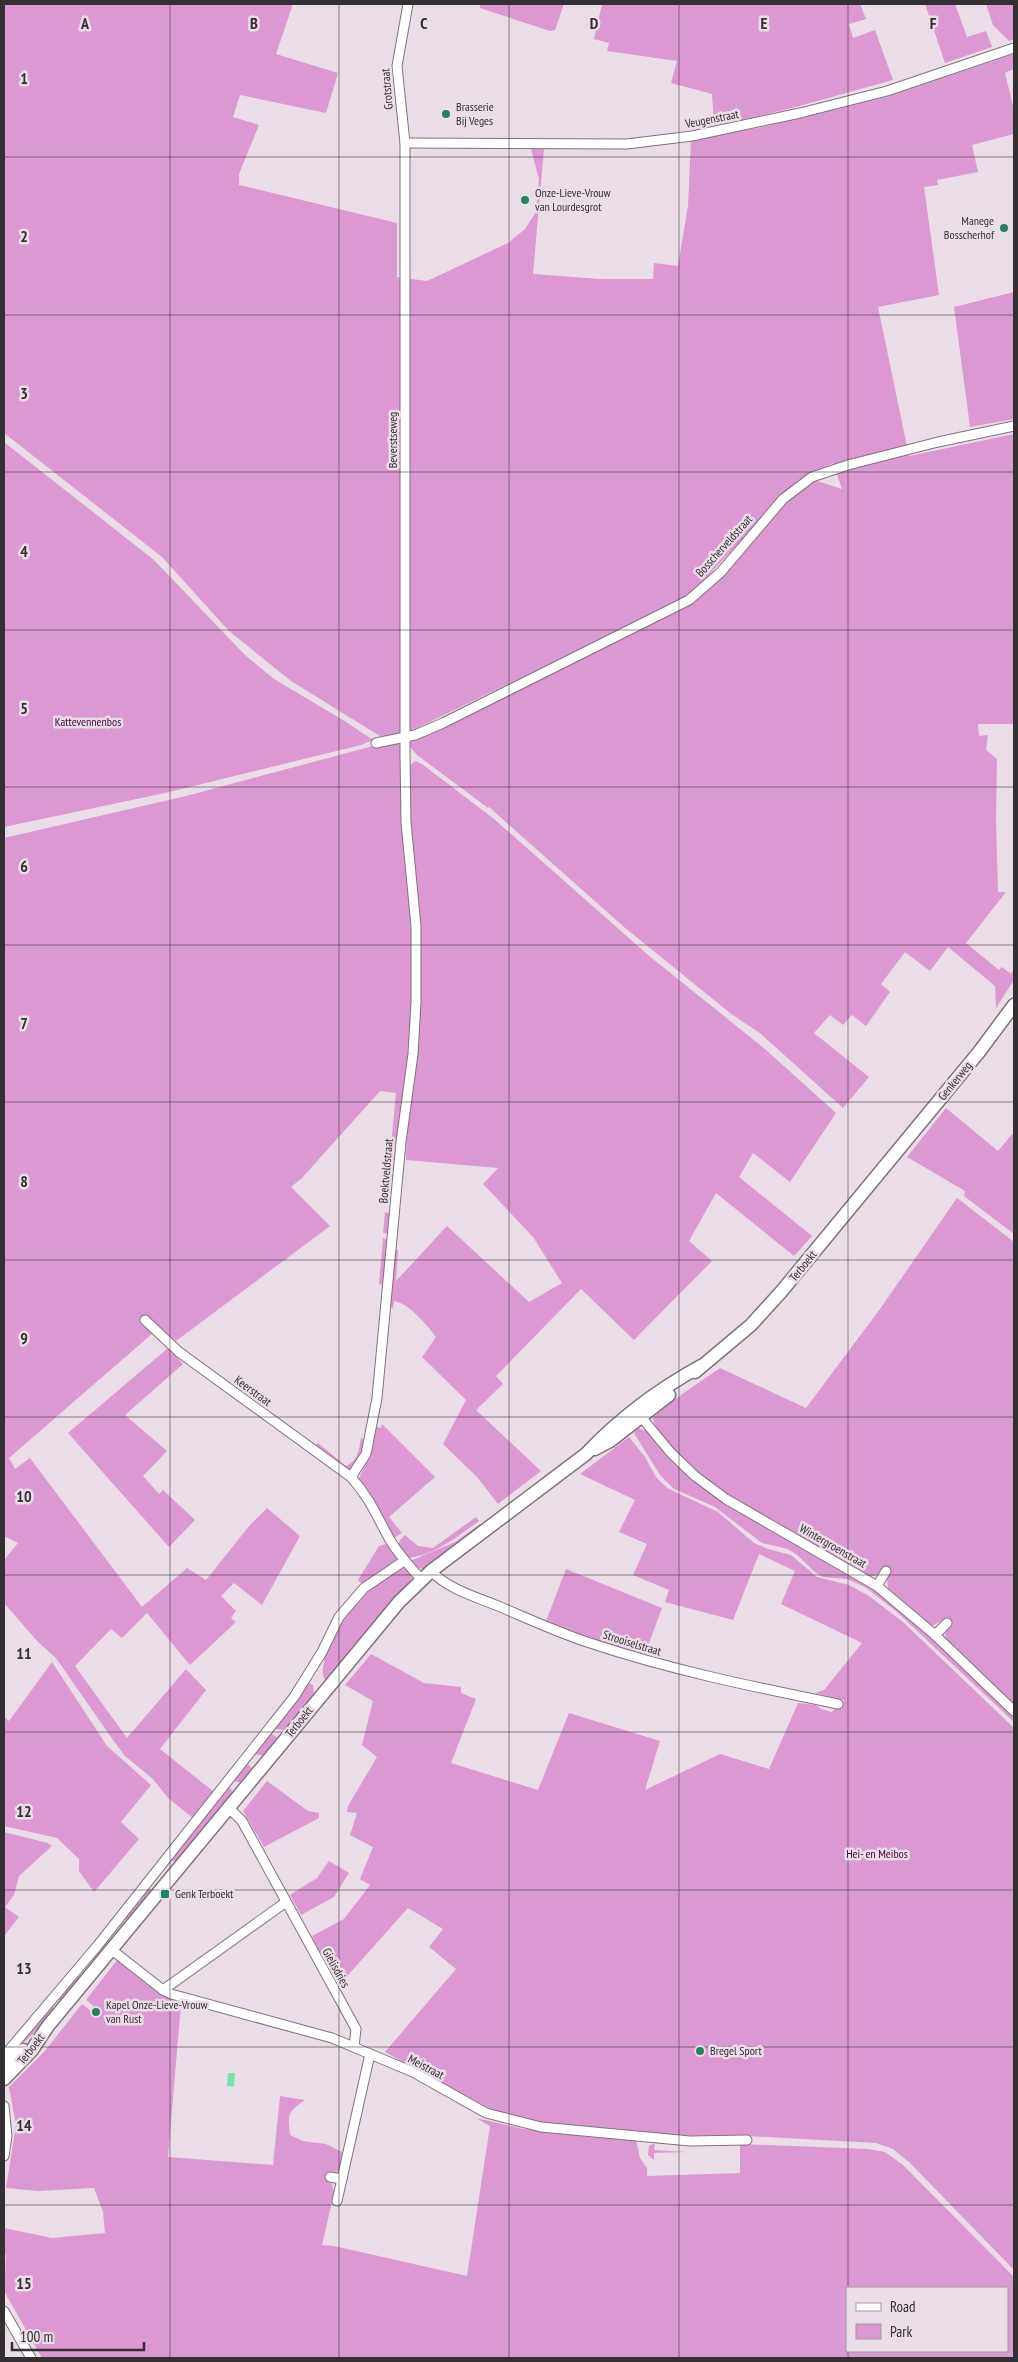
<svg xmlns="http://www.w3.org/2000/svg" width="1018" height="2362" font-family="'PT Sans Narrow',sans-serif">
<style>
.green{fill:#dc99d1;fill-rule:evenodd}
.water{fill:#79e1af}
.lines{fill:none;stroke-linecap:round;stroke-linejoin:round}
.street-casing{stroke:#7f737c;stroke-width:11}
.secondary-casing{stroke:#7f737c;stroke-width:15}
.street{stroke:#fff;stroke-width:9}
.secondary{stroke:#fff;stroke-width:12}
.grid{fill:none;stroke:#342f33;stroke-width:1;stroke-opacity:0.55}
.poi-dot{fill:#23835c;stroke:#eadde7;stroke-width:2}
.labels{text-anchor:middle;stroke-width:5;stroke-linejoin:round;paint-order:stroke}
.street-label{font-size:12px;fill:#342f33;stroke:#eadde7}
.poi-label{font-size:12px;fill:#342f33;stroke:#eadde7;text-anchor:start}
.park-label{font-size:12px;fill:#480342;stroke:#eadde7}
.grid-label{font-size:16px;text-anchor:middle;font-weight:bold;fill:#342f33;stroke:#eadde7;stroke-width:5;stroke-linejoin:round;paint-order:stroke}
</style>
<rect width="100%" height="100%" fill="#eadde7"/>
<g class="green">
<path d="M4 4H293L276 54 338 73 326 113 240 95 233 117 259 125 239 174V185L397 223V277L427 281 508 243 525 229 536 212 539 179 531 149H544L533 274 600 279H653L654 263 678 266 688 206 691 139 763 127 886 97 1014 54V69L1005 73 1014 110V134L972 145 978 172 937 180 938 185 924 187 939 295 878 307 909 456 1014 434V724H978L979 736 988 735 986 750 997 759 996 819 998 892H1006L966 943 999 970 1002 967 1011 974 1014 969V980L996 1008 995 986 948 947 930 971 905 952 881 984 890 992 866 1026 852 1015 843 1025 830 1015 814 1033 869 1077 843 1108 761 1034 730 1013 624 927 489 807 488 808 417 755 409 746 412 738 453 722 688 606 711 588 786 501 814 480 842 489 833 463 797 481 688 597 415 729 383 738 291 681 229 631 162 557 4 433Z"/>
<path d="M480 4H564L555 30 550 31 480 8Z"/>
<path d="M602 4H860L866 19 849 24 853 38 875 30 893 80 792 108 714 127 712 94 671 83 677 61 607 51 609 43 594 39Z"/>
<path d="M925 4H955L967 37 986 31 992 47 945 63Z"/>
<path d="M986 4H1014V39L1009 41 993 25Z"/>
<path d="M1014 292V419L970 427 954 307Z"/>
<path d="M4 442 154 560 245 655 274 679 343 720 373 740 361 745 165 793 4 827Z"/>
<path d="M399 739 402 743C406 827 414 912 413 996 411 1064 401 1132 392 1199H386L396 1093 380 1091 302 1178 291 1187 330 1226 176 1341 150 1318 142 1324 153 1333 9 1458 15 1469 30 1458 142 1607 187 1568 206 1580 250 1525 267 1508 300 1536 262 1605 234 1583 221 1596 236 1611 231 1618 236 1622 190 1665 147 1613 122 1638 111 1629 75 1666 127 1738 186 1669 206 1690 160 1749 214 1792 193 1818 168 1798 153 1779 125 1756 113 1740 56 1658 38 1642 4 1603V1560L18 1543 4 1536V838L186 796Z"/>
<path d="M415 761 422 764 494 819 648 955 765 1049 836 1113 790 1182 753 1153 739 1177 812 1236 794 1256 716 1193 689 1241 712 1261 634 1340 581 1289 496 1376 503 1384 476 1410 541 1471 498 1504 477 1477 443 1444 466 1400 422 1357 436 1337C426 1324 410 1304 394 1301L393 1308 390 1307 395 1250H398L396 1281 447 1226 529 1302 562 1283 533 1237 483 1184 498 1168 406 1160 407 1124 415 1068 409 766Z"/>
<path d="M946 1108 998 1151 1014 1132V1234L964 1196 965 1191 907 1157Z"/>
<path d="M957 1198 1014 1242V1705L948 1642 945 1634 947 1628 945 1619 932 1626 888 1588 887 1580 889 1573 883 1569 875 1576H867C845 1563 823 1549 801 1537 760 1513 666 1467 653 1419 657 1409 708 1377 720 1368L806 1408 880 1309Z"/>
<path d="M385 1212 391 1214 389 1233H383Z"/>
<path d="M383 1238 389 1241 385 1285 379 1284Z"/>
<path d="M168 1348 183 1364 125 1415 167 1451 143 1476 159 1494 163 1490 195 1520 169 1547 68 1433Z"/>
<path d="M382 1424 435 1477 389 1517 402 1533 394 1538 379 1508 359 1478 369 1457 376 1427 381 1428Z"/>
<path d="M638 1428 648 1432 694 1481 706 1490 891 1601 1014 1716V1722L897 1612 865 1587 847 1579 823 1577 816 1573 797 1555 788 1549 762 1543 715 1507 674 1489 660 1475 634 1433Z"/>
<path d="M629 1437 645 1457 656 1477 667 1488 718 1512 754 1543 768 1549 791 1555 817 1577 849 1585 869 1596 903 1622 1014 1728V2270L910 2163 893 2149 876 2143 748 2136 651 2135 542 2123 509 2115 483 2106 385 2052 456 1969 429 1947 443 1929 408 1908 340 1984 327 1968 312 1936 344 1919 370 1885 360 1879 373 1847 350 1835 357 1813 347 1812 348 1806 377 1757 362 1745 373 1701 345 1685 371 1654 424 1683 461 1687V1693L476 1699 451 1763 538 1790 569 1713 660 1741 645 1790 720 1754 769 1769 798 1703 816 1705 821 1709 831 1712 837 1708 841 1709 844 1700 815 1693 824 1690 862 1643 781 1604 795 1571 759 1554 733 1620 665 1602 669 1590 633 1575 647 1544 619 1532 635 1500 580 1474Z"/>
<path d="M361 1438 366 1441 360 1461 350 1471 346 1470 315 1446 318 1443 346 1466C358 1461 359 1450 361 1438Z"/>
<path d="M476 1517 479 1521C458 1536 434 1556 407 1558L398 1546 400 1540 405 1535 418 1546 433 1548Z"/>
<path d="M480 1524V1526L425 1569 417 1568 410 1561 455 1542Z"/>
<path d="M389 1543 400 1559 368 1584H362L358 1580 379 1546Z"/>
<path d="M405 1567 412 1575 409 1585 376 1619 326 1681C321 1675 323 1669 324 1662 329 1628 369 1572 405 1567Z"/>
<path d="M566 1569 662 1608 645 1654 591 1640 546 1621Z"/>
<path d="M52 1662 107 1746 151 1785 121 1822 139 1839 94 1892 79 1871V1859L57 1838 4 1826V1717L9 1721Z"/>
<path d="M309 1683 313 1685 314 1694 284 1730 275 1729Z"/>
<path d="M270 1733 278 1738 264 1756 255 1754Z"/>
<path d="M247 1763 253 1769 241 1783 233 1781Z"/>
<path d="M267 1781 308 1811 319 1813V1818L264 1847 243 1811Z"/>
<path d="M229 1786 233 1793 177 1861H169Z"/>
<path d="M4 1832 48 1843 52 1846 19 1876 14 1895 5 1907 19 1917 4 1936Z"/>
<path d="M329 1861 349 1873 334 1897 301 1915 290 1895 317 1878Z"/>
<path d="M148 1887 151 1892 129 1921 125 1919 121 1924 123 1927 117 1926Z"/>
<path d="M118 1959 183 2001 181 2004 168 2157 273 2165 280 2096 305 2100C287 2112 288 2114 290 2135L303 2141 326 2144 344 2153C341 2166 344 2172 328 2174L327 2181 332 2184 334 2193 322 2245 334 2246 467 2276 490 2126 476 2118 524 2129 636 2140 640 2158 647 2168V2176L740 2173V2144L868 2149 885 2152 903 2165 1014 2277V2358H42L4 2291 6 2255 4 2254V2228L52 2238 105 2233 103 2212 94 2188 38 2191 6 2188 16 2125 9 2087 44 2052 82 2004 99 2017 101 2012 86 2000ZM847 2288H1007V2351H847Z"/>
<path d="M78 1974 80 1980 63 2000H57Z"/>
<path d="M52 2004 54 2012 15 2052 17 2047Z"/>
<path d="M655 2143 654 2150 687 2152 654 2153V2160L648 2155 649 2146Z"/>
</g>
<path class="water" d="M228 2073H235L234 2087 227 2086Z"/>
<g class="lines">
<g class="street-casing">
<g id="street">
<path d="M405 143 627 144 692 136 800 113 887 91 1014 48"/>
<path d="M376 743 415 735 443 723 689 600 721 572 783 499 812 477 848 465 938 442 1014 426"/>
<path d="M145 1320 179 1352 351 1477C371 1500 376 1515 390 1540 399 1555 410 1567 422 1580"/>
<path d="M637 1412 671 1453 695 1476 726 1499 877 1586 935 1635 1014 1711"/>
<path d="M351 1477 366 1454 377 1398 401 1142 413 1054 416 1002V926L406 822 405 754V143L397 66 408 4"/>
<path d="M431 1571C448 1589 476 1597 498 1606 529 1619 559 1633 590 1643 671 1670 754 1687 838 1704"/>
<path d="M877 1586 886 1571"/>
<path d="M935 1635 947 1623"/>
<path d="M228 1807 242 1821 356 2029 354 2047"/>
<path d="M112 1950 163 1990 171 1994 332 2038 413 2072 486 2113 541 2127 690 2141 747 2140"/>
<path d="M163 1990 286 1902"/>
<path d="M11 2066 4 2056 98 1945 294 1697 322 1652 339 1617 364 1588 404 1561"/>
<path d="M4 2106 7 2136 4 2156"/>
<path d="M330 2177 342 2179"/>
<path d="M337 2201 370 2054"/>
<path d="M4 2311 31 2358"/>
</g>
</g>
<g class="secondary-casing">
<g id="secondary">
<path d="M695 1372 751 1325 781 1292 979 1052 1014 1005"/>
<path d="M595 1449 610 1441 669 1395"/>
<path d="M4 2067 23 2050"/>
<path d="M4 2079 32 2050 48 2026 399 1602 431 1571 586 1454C618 1420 659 1389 701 1366"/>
</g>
</g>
<use href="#street" class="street"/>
<use href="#secondary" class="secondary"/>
</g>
<path class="grid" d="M170 4V2358M339 4V2358M509 4V2358M679 4V2358M848 4V2288M4 157H1014M4 315H1014M4 472H1014M4 630H1014M4 787H1014M4 945H1014M4 1102H1014M4 1260H1014M4 1417H1014M4 1575H1014M4 1732H1014M4 1890H1014M4 2047H1014M4 2205H1014M848 2351V2358"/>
<g class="poi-dot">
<circle cx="446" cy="114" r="5"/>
<circle cx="525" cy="200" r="5"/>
<circle cx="1004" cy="228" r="5"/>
<rect x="160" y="1889" width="10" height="10" rx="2.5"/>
<circle cx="96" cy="2012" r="5"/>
<circle cx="700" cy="2051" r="5"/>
</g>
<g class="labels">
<g class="street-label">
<text transform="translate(387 89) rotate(-95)" y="4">Grotstraat</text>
<text transform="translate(712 119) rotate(-11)" y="4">Veugenstraat</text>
<text transform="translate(393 440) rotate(-90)" y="4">Beverstseweg</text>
<text transform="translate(724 546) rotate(-48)" y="4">Bosscherveldstraat</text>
<text transform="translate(955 1081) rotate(-51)" y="4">Genkerweg</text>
<text transform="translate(386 1171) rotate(-85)" y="4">Boektveldstraat</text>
<text transform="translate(803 1266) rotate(-51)" y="4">Terboekt</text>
<text transform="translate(253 1391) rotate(36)" y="4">Keerstraat</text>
<text transform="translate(833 1546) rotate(30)" y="4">Wintergroenstraat</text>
<text transform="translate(632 1643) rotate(17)" y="4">Strooiselstraat</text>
<text transform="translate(299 1722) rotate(-51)" y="4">Terboekt</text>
<text transform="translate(336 1968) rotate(61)" y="4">Gielisdries</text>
<text transform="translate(31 2049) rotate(-52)" y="4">Terboekt</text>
<text transform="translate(426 2067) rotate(28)" y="4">Meistraat</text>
</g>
<g class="poi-label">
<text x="456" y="111">Brasserie<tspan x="456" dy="14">Bij Veges</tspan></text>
<text x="535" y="197">Onze-Lieve-Vrouw<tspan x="535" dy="14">van Lourdesgrot</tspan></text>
<text x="994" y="225" text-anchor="end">Manege<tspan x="994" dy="14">Bosscherhof</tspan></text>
<text x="175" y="1898">Genk Terboekt</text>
<text x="106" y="2009">Kapel Onze-Lieve-Vrouw<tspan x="106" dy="14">van Rust</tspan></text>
<text x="710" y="2055">Bregel Sport</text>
</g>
<g class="park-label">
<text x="88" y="726">Kattevennenbos</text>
<text x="877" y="1858">Hei- en Meibos</text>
</g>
</g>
<g class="grid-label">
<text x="85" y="29">A</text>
<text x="254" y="29">B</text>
<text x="424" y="29">C</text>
<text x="594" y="29">D</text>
<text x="764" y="29">E</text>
<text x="933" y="29">F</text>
<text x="24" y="84">1</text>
<text x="24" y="242">2</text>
<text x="24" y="399">3</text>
<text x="24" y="557">4</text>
<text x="24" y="714">5</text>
<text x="24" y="872">6</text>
<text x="24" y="1029">7</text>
<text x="24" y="1187">8</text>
<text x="24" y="1344">9</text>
<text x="24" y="1502">10</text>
<text x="24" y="1659">11</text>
<text x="24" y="1817">12</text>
<text x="24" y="1974">13</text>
<text x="24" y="2131">14</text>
<text x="24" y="2289">15</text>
</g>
<rect width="1018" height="2362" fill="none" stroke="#342f33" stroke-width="10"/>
<rect x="846" y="2287" width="162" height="65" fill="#eadde7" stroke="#a1979f"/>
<rect x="856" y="2303" width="25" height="8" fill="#ffffff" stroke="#a1979f"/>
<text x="890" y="2312" font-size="15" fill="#342f33">Road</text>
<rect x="856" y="2324" width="25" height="15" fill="#dc99d1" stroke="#a1979f"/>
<text x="890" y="2337" font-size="15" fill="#342f33">Park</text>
<path d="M12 2342v8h132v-8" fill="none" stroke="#342f33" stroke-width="2.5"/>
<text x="20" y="2342" font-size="15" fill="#342f33" stroke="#eadde7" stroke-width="4" paint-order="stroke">100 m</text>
</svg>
